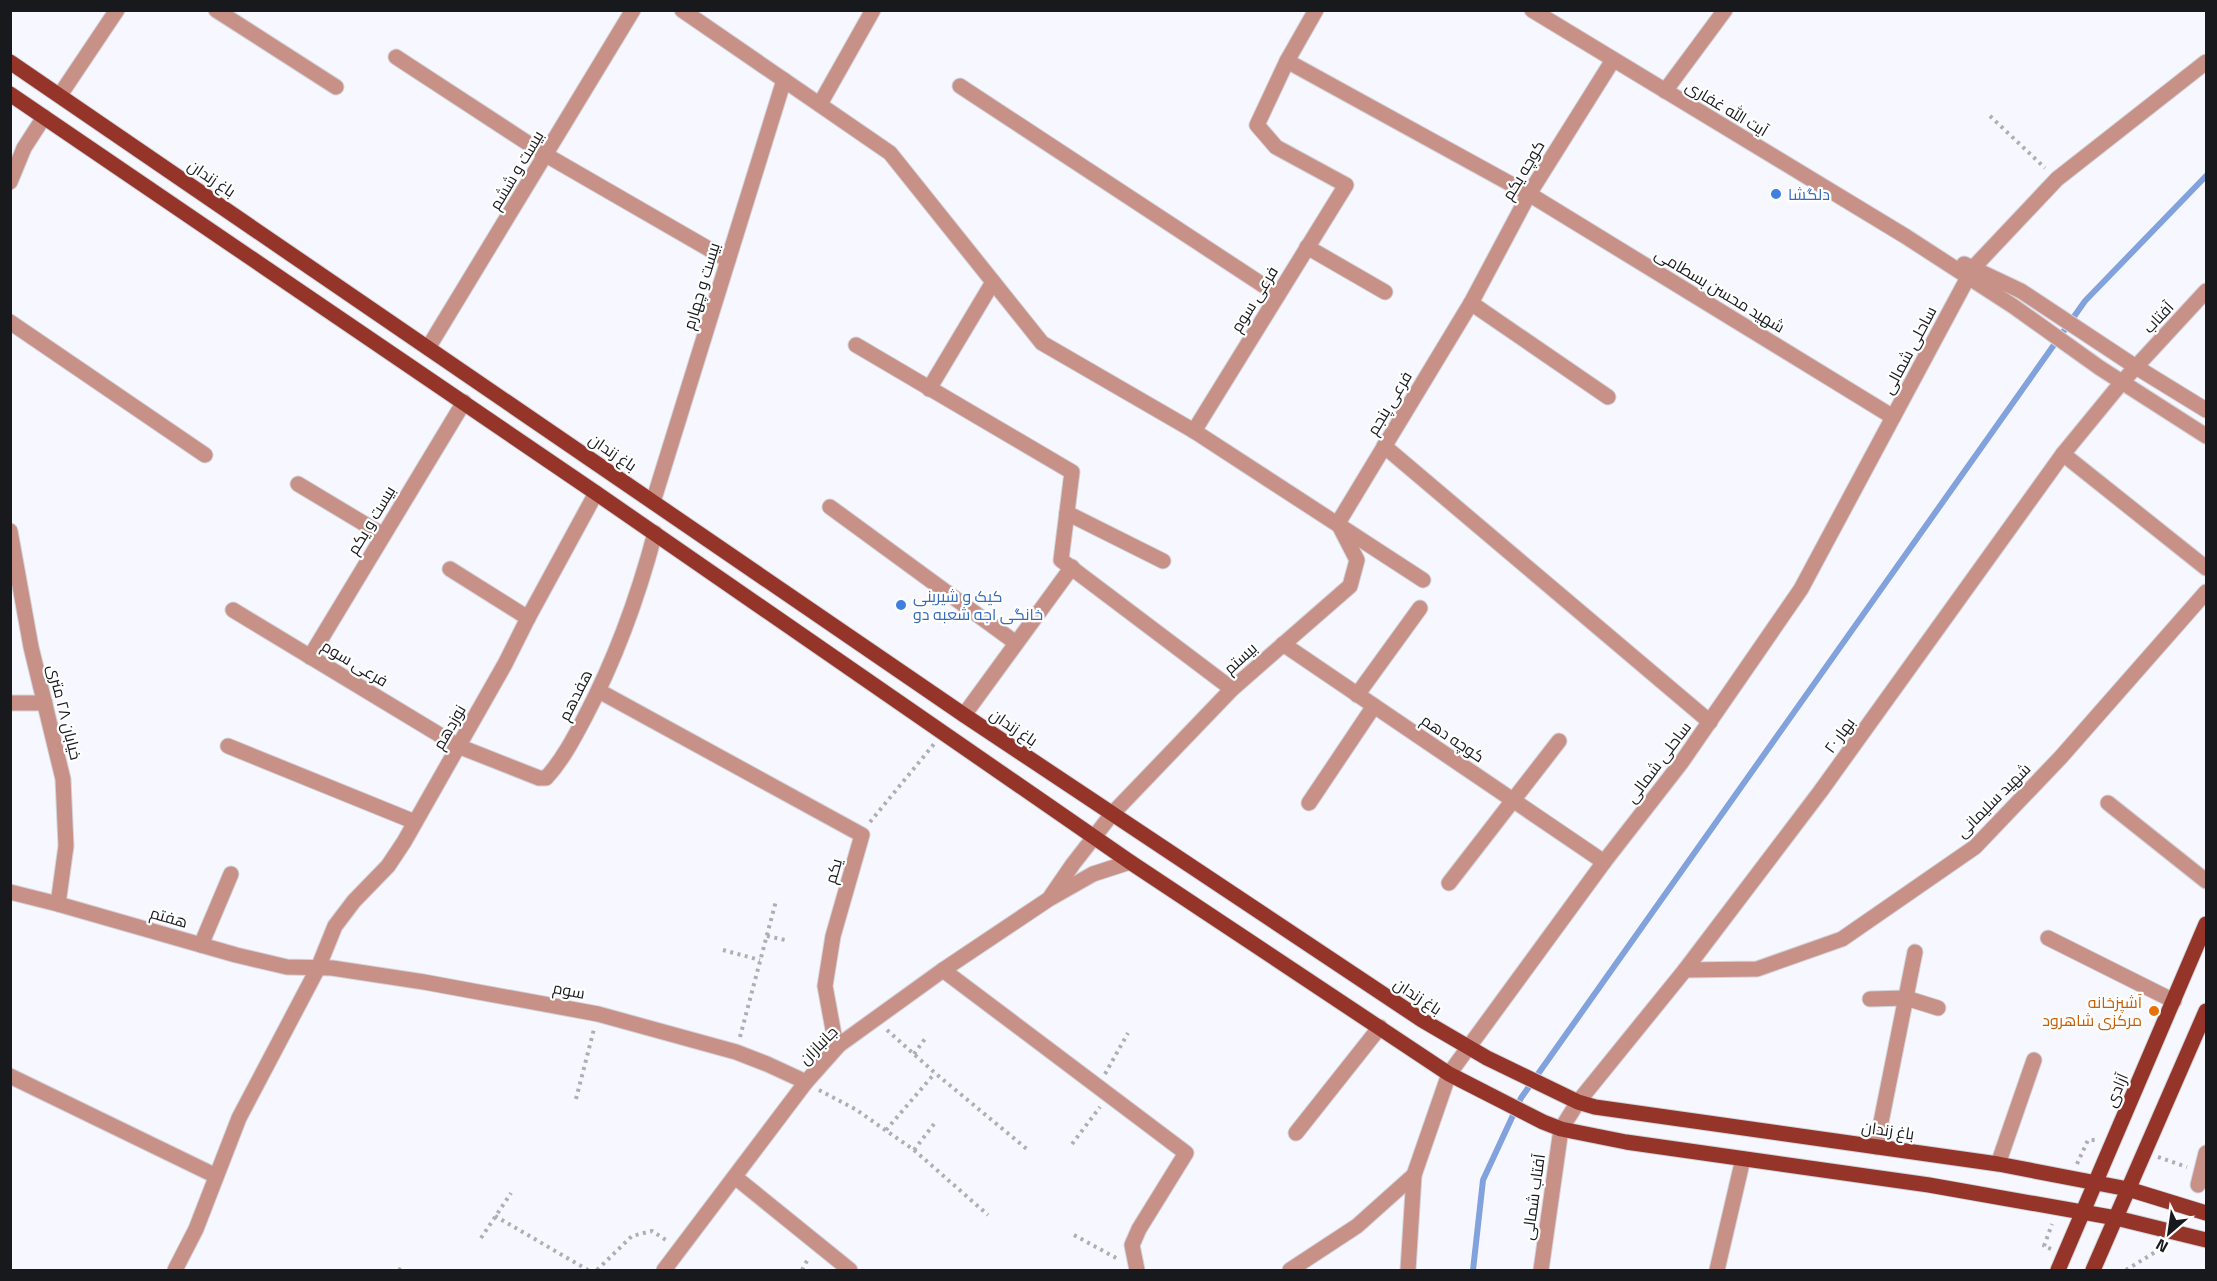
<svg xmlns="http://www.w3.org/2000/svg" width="2217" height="1281" font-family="'Titillium Web',Cairo,sans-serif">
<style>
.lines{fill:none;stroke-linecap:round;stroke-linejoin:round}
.stream{stroke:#82a2dd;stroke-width:6}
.minor-casing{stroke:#d3d4db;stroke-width:17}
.major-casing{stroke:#d3d4db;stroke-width:17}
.path{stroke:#aeafb5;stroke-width:4;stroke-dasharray:3 4.5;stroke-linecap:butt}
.minor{stroke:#c89187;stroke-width:15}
.major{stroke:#953529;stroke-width:15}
.shop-dot{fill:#3f7fe0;stroke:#fff;stroke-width:2}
.food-dot{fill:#e8710a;stroke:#fff;stroke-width:2}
.labels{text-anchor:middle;stroke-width:4.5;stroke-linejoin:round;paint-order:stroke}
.street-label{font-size:16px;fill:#18191d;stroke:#fff}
.shop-label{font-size:16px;fill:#366cbe;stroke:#fff;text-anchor:start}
.food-label{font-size:16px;fill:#c56008;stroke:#fff;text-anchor:end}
</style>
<rect width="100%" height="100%" fill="#f7f8ff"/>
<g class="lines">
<path class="stream" d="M1473 1270 1483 1180 1521 1098 2085 301 2206 176"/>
<g class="minor-casing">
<g id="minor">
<path d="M216 10 336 87"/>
<path d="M682 10 890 153 1042 343 1194 431 1423 580"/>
<path d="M1532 10 1905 236 2013 306 2100 368 2206 436"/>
<path d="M396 57 546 155 728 260"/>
<path d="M1287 61 1529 194 1893 417"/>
<path d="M960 86 1278 295"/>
<path d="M1665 91 1725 10"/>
<path d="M60 95 117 10"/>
<path d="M820 104 873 10"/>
<path d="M10 182 24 148 44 117"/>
<path d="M1307 247 1385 292"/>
<path d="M1964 264 2021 291 2136 367 2206 410"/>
<path d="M1471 303 1608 397"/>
<path d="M10 322 205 455"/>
<path d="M856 345 1072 472 1061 560 1232 689"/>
<path d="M428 348 633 10"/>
<path d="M929 389 993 282"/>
<path d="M1194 431 1346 185 1276 147 1257 125 1287 61 1316 10"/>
<path d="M1384 446 1710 722"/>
<path d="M2063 454 2206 568"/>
<path d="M298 484 383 535"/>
<path d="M653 502 784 80"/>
<path d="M830 507 1016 643"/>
<path d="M1067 513 1163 561"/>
<path d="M1338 523 1471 303 1529 194 1613 60"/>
<path d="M10 531 31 647 63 779 66 846 58 904"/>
<path d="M450 569 528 618"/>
<path d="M233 610 458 746 539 778H546C562 761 574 738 585 717 616 658 638 597 655 533"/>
<path d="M1283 644 1604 862"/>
<path d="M310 657 464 402"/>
<path d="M599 691 862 835 833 936 825 986 834 1035 839 1045"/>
<path d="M1357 695 1420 608"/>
<path d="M10 703H45"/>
<path d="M964 715 1072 567"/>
<path d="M228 746 415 822"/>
<path d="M1309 803 1374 706"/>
<path d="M2108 803 2206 881"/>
<path d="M1449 883 1559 741"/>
<path d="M10 892 58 904 236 955 287 967 332 968 424 982 598 1014 736 1052 767 1064 806 1082"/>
<path d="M1051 896 1073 864 1112 814 1232 689 1350 586 1357 560 1339 525"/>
<path d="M2048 938 2174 1001"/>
<path d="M201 945 231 874"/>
<path d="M943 970 1186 1153 1139 1229 1132 1245 1137 1270"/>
<path d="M1685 970 1757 969 1842 939 1975 847 2061 757 2206 592"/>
<path d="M1870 999 1906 998 1938 1008"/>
<path d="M10 1076 216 1176"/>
<path d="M1296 1133 1380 1027"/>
<path d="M1876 1147 1915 952"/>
<path d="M1998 1164 2034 1060"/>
<path d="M735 1177 850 1270"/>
<path d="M2198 1185 2206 1153"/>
<path d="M175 1270 196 1229 239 1118 318 968 335 926 354 901 388 866 404 842 505 664 528 618 596 493"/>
<path d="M664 1270 806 1082 839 1045 943 970 1049 899 1093 874 1130 862"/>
<path d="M1290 1270 1357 1226 1414 1175"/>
<path d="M1408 1270 1414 1175 1449 1074 1604 862 1681 763 1801 589 1973 268 2057 179 2206 62"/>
<path d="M1541 1270 1561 1129 1578 1102 1685 970 1820 792 2063 454 2122 382 2206 291"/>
<path d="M1717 1270 1743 1159"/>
</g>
</g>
<g class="major-casing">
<g id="major">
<path d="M10 62 964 715 1422 1020 1487 1058 1578 1102 1595 1107 1998 1164 2128 1189 2206 1213"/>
<path d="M10 94 596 493 1130 862 1449 1074 1543 1122 1561 1129 1626 1142 1929 1185 2116 1218 2206 1240"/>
<path d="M2058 1270 2206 924"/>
<path d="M2093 1270 2206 1011"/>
</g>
</g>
<g class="path">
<path d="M1990 116 2045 168"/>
<path d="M870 822 934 744"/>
<path d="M767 936 785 940"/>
<path d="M723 950 760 960"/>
<path d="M887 1030 935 1073 1028 1150"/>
<path d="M740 1037 776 901"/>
<path d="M914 1054 927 1036"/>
<path d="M1105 1074 1128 1033"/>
<path d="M819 1090 855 1109 914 1150 988 1215"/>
<path d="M576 1099 594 1029"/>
<path d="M886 1130 935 1073"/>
<path d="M1072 1144 1100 1107"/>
<path d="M914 1150 934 1124"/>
<path d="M2158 1157 2187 1167"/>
<path d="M2077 1164 2088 1140H2096"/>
<path d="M495 1216 588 1270"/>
<path d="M1074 1235 1118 1259"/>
<path d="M481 1238 511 1193"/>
<path d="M2051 1249 2044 1246 2052 1224"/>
<path d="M398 1269 401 1270"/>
<path d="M597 1270 632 1236 652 1231 666 1240"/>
<path d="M802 1270 809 1257"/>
<path d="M2126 1270 2157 1251 2160 1244"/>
</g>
<use href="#minor" class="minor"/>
<use href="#major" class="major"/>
</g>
<g class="shop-dot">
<circle cx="1776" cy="194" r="6"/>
<circle cx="901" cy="605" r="6"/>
</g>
<circle class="food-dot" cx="2154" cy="1011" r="6"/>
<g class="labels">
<g class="street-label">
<text transform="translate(1727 108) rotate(31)" y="6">آیت الله غفاری</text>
<text transform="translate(516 170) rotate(-59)" y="6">بیست و ششم</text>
<text transform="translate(1523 170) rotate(-59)" y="6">کوچه یکم</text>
<text transform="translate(212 178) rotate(34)" y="6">باغ زندان</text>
<text transform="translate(701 286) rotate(-73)" y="6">بیست و چهارم</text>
<text transform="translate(1720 290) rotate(31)" y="6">شهید محسن بسطامی</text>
<text transform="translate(1254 299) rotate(-58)" y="6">فرعی سوم</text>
<text transform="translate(2158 317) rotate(-47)" y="6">آفتاب</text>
<text transform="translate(1909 350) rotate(-62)" y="6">ساحلی شمالی</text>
<text transform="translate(1389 403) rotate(-59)" y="6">فرعی پنجم</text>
<text transform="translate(613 452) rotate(34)" y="6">باغ زندان</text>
<text transform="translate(371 520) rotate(-59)" y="6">بیست و یکم</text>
<text transform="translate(1240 658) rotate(-42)" y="6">بیستم</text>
<text transform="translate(355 663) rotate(31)" y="6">فرعی سوم</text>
<text transform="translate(575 695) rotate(-63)" y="6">هفدهم</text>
<text transform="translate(65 712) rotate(76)" y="6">خیابان ۲۸ متری</text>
<text transform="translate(449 727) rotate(-60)" y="6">نوزدهم</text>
<text transform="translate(1014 727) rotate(34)" y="6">باغ زندان</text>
<text transform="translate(1839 735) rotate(-54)" y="6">بهار ۲۰</text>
<text transform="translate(1453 738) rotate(34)" y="6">کوچه دهم</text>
<text transform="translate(1658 762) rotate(-53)" y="6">ساحلی شمالی</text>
<text transform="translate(1993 800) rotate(-45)" y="6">شهید سلیمانی</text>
<text transform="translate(833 871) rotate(-74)" y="6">یکم</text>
<text transform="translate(169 917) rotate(16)" y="6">هفتم</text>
<text transform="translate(569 990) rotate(11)" y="6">سوم</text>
<text transform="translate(1418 996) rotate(33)" y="6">باغ زندان</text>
<text transform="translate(818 1045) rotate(-45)" y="6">جانبازان</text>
<text transform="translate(2116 1090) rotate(-67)" y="6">آزادی</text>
<text transform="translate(1888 1130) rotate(8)" y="6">باغ زندان</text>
<text transform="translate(1533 1197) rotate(-82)" y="6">آفتاب شمالی</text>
</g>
<g class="shop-label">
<text x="1788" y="200">دلگشا</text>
<text x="913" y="602">کیک و شیرینی<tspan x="913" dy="18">خانگی اجه شعبه دو</tspan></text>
</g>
<g class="food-label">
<text x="2142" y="1008">آشپزخانه<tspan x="2142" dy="18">مرکزی شاهرود</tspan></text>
</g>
</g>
<rect width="2217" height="1281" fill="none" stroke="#18191d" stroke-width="24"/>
<g transform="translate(2169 1233) rotate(209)" stroke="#ffffff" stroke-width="4.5" paint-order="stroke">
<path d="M0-4.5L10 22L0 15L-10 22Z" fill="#18191d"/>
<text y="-9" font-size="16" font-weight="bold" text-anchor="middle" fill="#18191d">N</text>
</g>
</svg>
